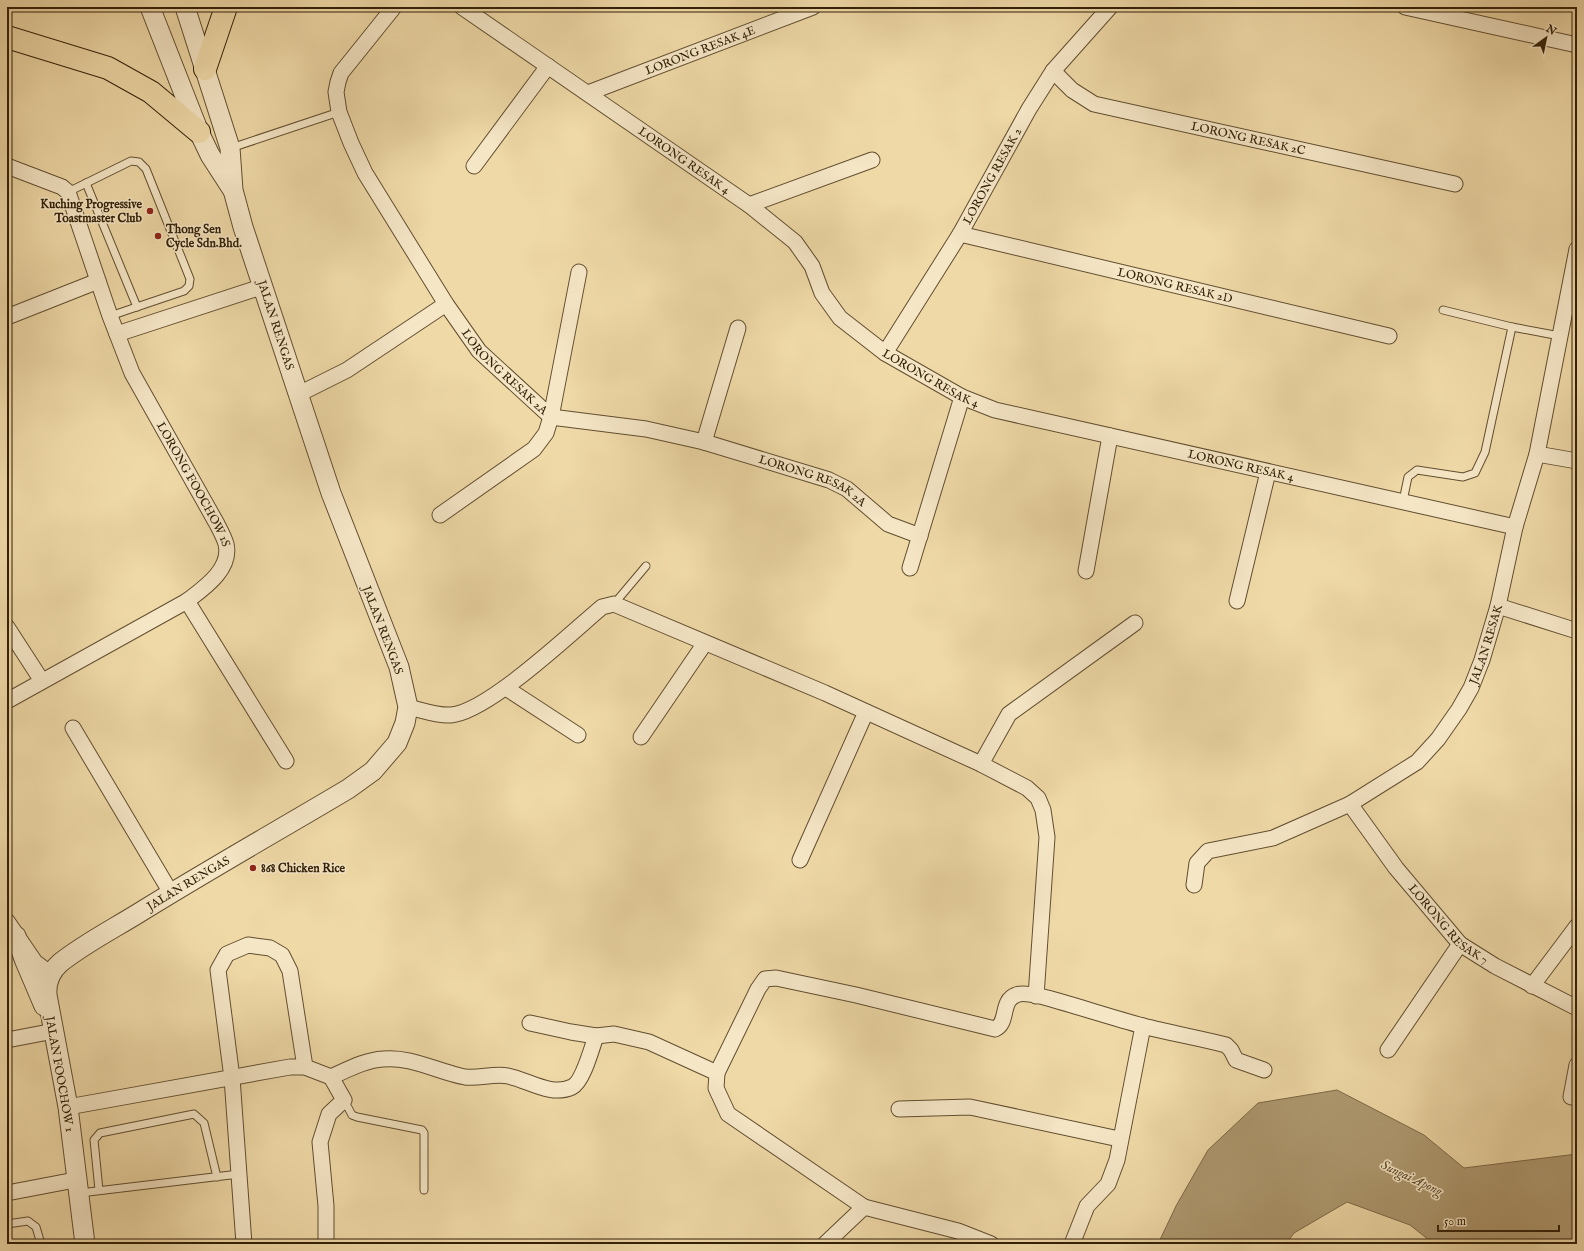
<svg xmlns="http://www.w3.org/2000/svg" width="1584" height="1251" font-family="'IM FELL English',serif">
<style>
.water{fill:#af9a71;stroke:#7d6947}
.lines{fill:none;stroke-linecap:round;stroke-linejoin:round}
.service-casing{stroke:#614e30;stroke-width:9}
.minor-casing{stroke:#614e30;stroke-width:17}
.tertiary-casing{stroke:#614e30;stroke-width:21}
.trunk-casing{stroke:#322008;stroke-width:24}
.service{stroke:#f5e6c6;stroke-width:7}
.minor{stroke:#f5e6c6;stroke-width:15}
.tertiary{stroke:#f5e6c6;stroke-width:19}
.trunk{stroke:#efd9a7;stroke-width:22}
.poi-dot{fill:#8f2418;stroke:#f5e6c6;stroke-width:1.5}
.labels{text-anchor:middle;stroke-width:3;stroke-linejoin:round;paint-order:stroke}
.street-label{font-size:12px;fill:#322008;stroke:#f5e6c6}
.poi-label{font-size:12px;font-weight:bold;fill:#322008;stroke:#f5e6c6;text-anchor:start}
.water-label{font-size:13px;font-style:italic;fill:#5e4b2d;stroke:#f5e6c6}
</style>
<rect width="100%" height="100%" fill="#efd9a7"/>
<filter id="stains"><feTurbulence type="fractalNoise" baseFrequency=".005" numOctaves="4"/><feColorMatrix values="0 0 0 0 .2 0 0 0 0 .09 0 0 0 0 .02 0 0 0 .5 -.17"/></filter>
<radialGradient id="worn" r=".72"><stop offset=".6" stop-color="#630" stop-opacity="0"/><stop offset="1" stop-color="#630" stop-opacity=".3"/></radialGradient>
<path class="water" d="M1337 1090 1424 1135 1464 1168 1577 1154V1244H1434L1410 1225 1347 1202 1294 1233 1286 1244H1158L1176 1206 1208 1150 1258 1103Z"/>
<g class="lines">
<g class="service-casing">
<g id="service">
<path d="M231 148 339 112"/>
<path d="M86 183 137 307"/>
<path d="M68 192 131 161 139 162 146 169 190 279 189 286 184 291 110 316"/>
<path d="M1512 327 1560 336"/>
<path d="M1403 501 1408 477 1417 470 1463 477 1475 473 1485 452 1512 327 1443 310"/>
<path d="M614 604 646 566"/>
<path d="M344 1100 352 1115 357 1117 422 1130 424 1133V1190"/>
<path d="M99 1190 94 1140 100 1133 194 1114 204 1123 217 1177"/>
<path d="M80 1193 239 1174"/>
<path d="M7 1224 28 1221 36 1227 41 1244"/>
</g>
</g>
<g class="minor-casing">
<g id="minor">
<path id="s1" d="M394 7 341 73 338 82 336 92 339 112 351 143 365 173 446 304 479 351 551 417 646 429 704 442 829 480 847 489 888 524 920 536"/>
<path id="s2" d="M462 7 749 205 795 242 812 266 822 293 840 318 885 353 962 397 995 410 1515 527"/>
<path d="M1405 7 1577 45"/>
<path id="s3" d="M1053 71 1072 90 1094 104 1455 184"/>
<path id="s4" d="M588 93 813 7"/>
<path id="s5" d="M7 166 62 187 68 192 110 316 132 373 217 524C220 530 224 537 226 544 232 569 204 588 187 601L7 701"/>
<path d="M474 166 548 66"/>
<path d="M749 205 872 160"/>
<path id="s6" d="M960 234 1389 336"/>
<path d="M7 317 98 281"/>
<path d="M117 334 264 286"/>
<path id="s7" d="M885 353 960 234 1029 109 1053 71 1110 7"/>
<path d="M299 394 347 370 446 304"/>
<path d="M704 442 738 328"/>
<path d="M1537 454 1577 461"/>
<path d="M440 515 534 449 546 433 551 417 579 272"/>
<path d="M910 568 962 397"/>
<path d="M1086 571 1110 436"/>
<path d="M187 601 286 761"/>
<path d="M1237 601 1268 472"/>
<path d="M1498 606 1577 631"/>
<path d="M7 627 42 681"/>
<path d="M506 688 578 735"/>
<path d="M408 707C422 710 436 716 451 715 488 712 571 633 602 607L614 604 825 693 981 764 1027 788 1038 798 1043 810 1047 837 1046 852 1036 996"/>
<path d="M73 728 171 893"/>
<path d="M641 737 705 643"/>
<path d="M981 764 1009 714 1135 623"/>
<path id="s8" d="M1350 804 1396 868 1460 944 1495 966 1577 1008"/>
<path d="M800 860 866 712"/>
<path id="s9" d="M1194 885 1197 863 1208 851 1273 838 1350 804 1417 762 1438 739 1459 709 1471 688 1482 660 1498 606 1515 527 1537 454 1577 249"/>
<path d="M7 921 35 962 51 974"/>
<path d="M1532 986 1577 926"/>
<path d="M530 1023 571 1032 596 1036 614 1034 649 1042 717 1073 716 1088 728 1114 864 1207"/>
<path d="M7 1040 54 1031"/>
<path d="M1388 1050 1460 944"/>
<path d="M717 1073 758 989 765 979 776 978 856 995 995 1029C1009 1023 1000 1001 1016 995 1024 991 1048 998 1058 1001 1086 1009 1114 1018 1143 1026 1170 1033 1199 1038 1226 1045L1231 1050 1236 1060 1264 1070"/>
<path d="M1571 1097 1577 1065"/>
<path d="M68 1107 290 1067H305L331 1077C347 1070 365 1060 383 1059 411 1056 438 1072 465 1077 479 1079 494 1073 508 1076 528 1080 551 1097 572 1087 583 1082 592 1047 596 1036"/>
<path d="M899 1109 970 1107 1119 1139"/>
<path d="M7 1193 75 1180"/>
<path d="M244 1244 232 1078 218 970 227 954 248 945 270 948 282 955 290 971 305 1067"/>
<path d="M326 1244V1206L320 1142 329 1114 344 1100 331 1077"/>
<path d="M825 1244 864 1207 958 1231 991 1244"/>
<path d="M1072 1244 1087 1206 1108 1184 1117 1160 1143 1026"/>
</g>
</g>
<g class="tertiary-casing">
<g id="tertiary">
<path d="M150 7 199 132 210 155 232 189"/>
<path d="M16 936 24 959 44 1006"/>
<path id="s10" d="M85 1244 68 1107 47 995C46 982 50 972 60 963 85 943 115 928 142 911 210 869 279 830 348 789L373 771 397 743 405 723 408 707 399 667 331 493 243 227 233 190 230 148 185 7"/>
</g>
</g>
<g class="trunk-casing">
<g id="trunk">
<path d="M7 37 108 68 151 92 199 132"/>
<path d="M205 69 226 7"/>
</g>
</g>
<use href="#service" class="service"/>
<use href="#minor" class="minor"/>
<use href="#tertiary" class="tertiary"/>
<use href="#trunk" class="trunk"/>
</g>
<g class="poi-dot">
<circle cx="150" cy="211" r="4"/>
<circle cx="158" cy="236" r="4"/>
<circle cx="253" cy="868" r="4"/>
</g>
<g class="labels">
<g class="street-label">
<text dy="4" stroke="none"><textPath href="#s4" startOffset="120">LORONG RESAK 4E</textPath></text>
<text dy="4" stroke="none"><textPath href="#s3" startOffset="211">LORONG RESAK 2C</textPath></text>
<text dy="4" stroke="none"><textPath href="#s2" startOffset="270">LORONG RESAK 4</textPath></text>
<text dy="4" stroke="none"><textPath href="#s7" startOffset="207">LORONG RESAK 2</textPath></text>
<text dy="4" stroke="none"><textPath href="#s6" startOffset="221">LORONG RESAK 2D</textPath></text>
<text transform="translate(276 325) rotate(72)" y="4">JALAN RENGAS</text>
<text dy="4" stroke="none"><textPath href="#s1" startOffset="435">LORONG RESAK 2A</textPath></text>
<text dy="4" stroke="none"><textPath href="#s2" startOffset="606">LORONG RESAK 4</textPath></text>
<text dy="4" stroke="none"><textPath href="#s2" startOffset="930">LORONG RESAK 4</textPath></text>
<text dy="4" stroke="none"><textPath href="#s1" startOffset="771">LORONG RESAK 2A</textPath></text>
<text dy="4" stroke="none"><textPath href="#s5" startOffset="386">LORONG FOOCHOW 1S</textPath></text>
<text transform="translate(383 630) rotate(69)" y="4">JALAN RENGAS</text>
<text dy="4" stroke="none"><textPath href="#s9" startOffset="406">JALAN RESAK</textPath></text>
<text dy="4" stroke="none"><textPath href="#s10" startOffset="439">JALAN RENGAS</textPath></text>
<text dy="4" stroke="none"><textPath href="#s8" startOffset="156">LORONG RESAK 7</textPath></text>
<text transform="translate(60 1074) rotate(80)" y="4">JALAN FOOCHOW 1</text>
</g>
<g class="poi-label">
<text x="142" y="208" text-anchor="end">Kuching Progressive<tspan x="142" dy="14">Toastmaster Club</tspan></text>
<text x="166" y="233">Thong Sen<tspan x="166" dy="14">Cycle Sdn.Bhd.</tspan></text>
<text x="261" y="872">868 Chicken Rice</text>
</g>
<g class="water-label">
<text transform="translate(1412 1177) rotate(25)" y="5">Sungai Apong</text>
</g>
</g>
<rect width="1584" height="1251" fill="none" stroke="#efd9a7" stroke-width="24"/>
<rect x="8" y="8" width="1568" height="1235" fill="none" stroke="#322008" stroke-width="2"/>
<rect x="12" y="12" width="1560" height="1227" fill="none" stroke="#322008"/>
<g transform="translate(1546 38) rotate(33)" stroke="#f5e6c6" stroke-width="3" paint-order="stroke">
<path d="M0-3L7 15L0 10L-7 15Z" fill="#322008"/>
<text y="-6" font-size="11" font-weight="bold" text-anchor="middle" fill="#322008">N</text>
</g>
<path d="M1438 1225v6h121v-6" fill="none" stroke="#322008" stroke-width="2"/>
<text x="1444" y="1225" font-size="12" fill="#322008" stroke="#f5e6c6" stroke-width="3" paint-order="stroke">50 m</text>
<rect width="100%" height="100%" filter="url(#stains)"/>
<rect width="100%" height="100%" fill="url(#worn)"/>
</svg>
